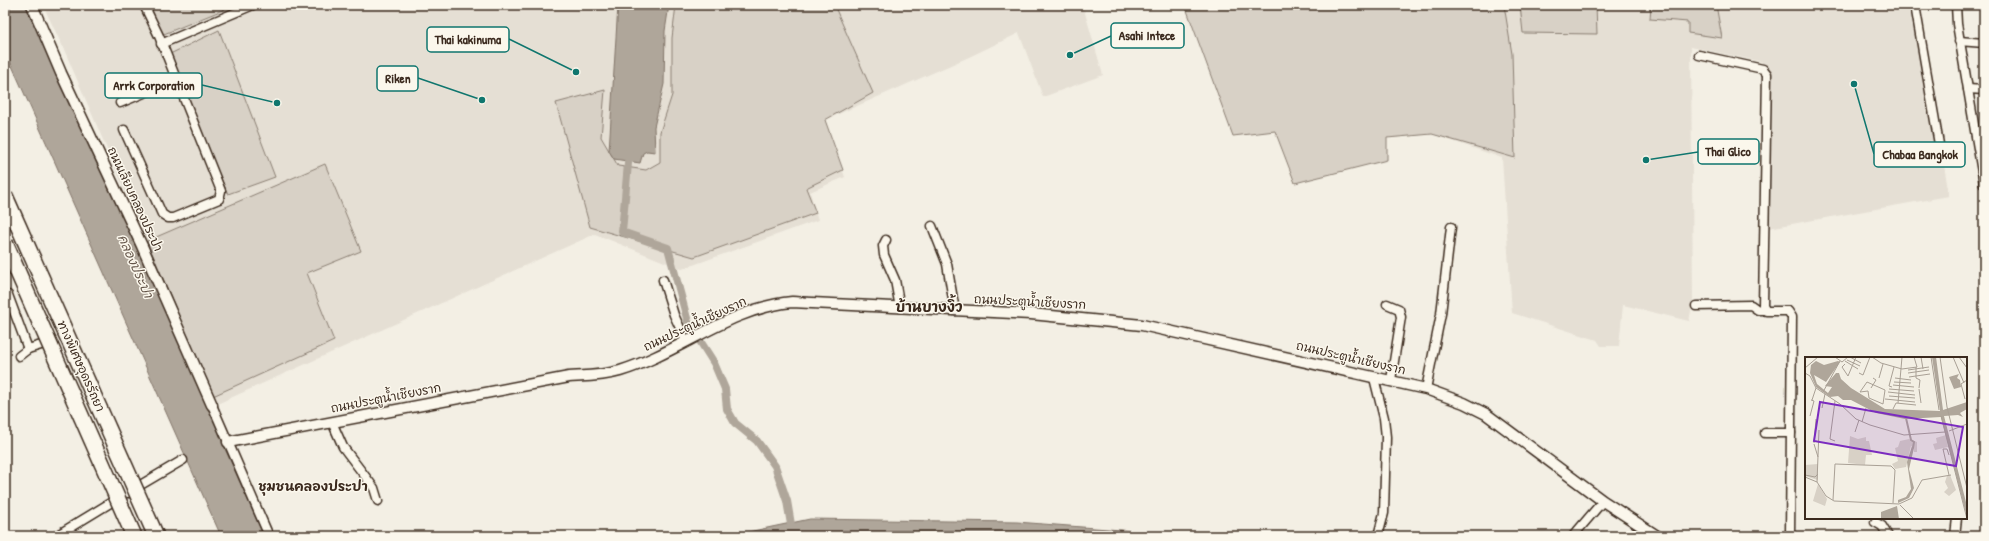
<svg xmlns="http://www.w3.org/2000/svg" width="1989" height="541" font-family="'Patrick Hand','Playpen Sans Thai',sans-serif">
<style>
.built{fill:#e5dfd4}
.green{fill:#d8d1c6;stroke:#8a7e72}
.water{fill:#afa69a;stroke:#817468}
.lines{fill:none;stroke-linecap:round;stroke-linejoin:round}
.canal{stroke:#afa69a;stroke-width:8}
.minor-casing{stroke:#3b2a1e;stroke-width:11}
.tertiary-casing{stroke:#3b2a1e;stroke-width:13}
.minor{stroke:#fbf7ec;stroke-width:8}
.tertiary{stroke:#fbf7ec;stroke-width:10}
.motorway-bridge-casing{stroke:#3b2a1e;stroke-width:18;stroke-linecap:butt}
.motorway-bridge{stroke:#fbf7ec;stroke-width:15}
.labels{text-anchor:middle;stroke-width:3;stroke-linejoin:round;paint-order:stroke}
.street-label{font-size:12px;fill:#3b2a1e;stroke:#fbf7ec}
.water-label{font-size:13px;font-style:italic;fill:#645549;stroke:#fbf7ec}
.neighbourhood-label{font-size:13px;font-weight:bold;fill:#3b2a1e;stroke:#fbf7ec}
.quarter-label{font-size:14px;font-weight:bold;fill:#3b2a1e;stroke:#fbf7ec}
.inset-river{fill:none;stroke:#afa69a;stroke-width:2}
.inset-road{fill:none;stroke:#a9a095;stroke-width:1}
.view{fill:#7b2cbf;fill-opacity:0.15;stroke:#7b2cbf;stroke-width:2}
.inset-edge{fill:none;stroke:#3b2a1e;stroke-width:2}
.leader{fill:none;stroke:#0f766e;stroke-width:1.5}
.callout-dot{fill:#0f766e;stroke:#fbf7ec;stroke-width:1.5}
.callout{fill:#fbf7ec;stroke:#0f766e;stroke-width:1.5}
.callout-label{font-size:13px;text-anchor:middle;font-weight:bold;fill:#3b2a1e}
</style>
<rect width="100%" height="100%" fill="#f3efe4"/>
<filter id="ink" filterUnits="userSpaceOnUse"><feTurbulence type="fractalNoise" baseFrequency=".025" numOctaves="2"/><feDisplacementMap in="SourceGraphic" scale="8" xChannelSelector="R" yChannelSelector="G"/><feConvolveMatrix kernelMatrix="1 2 1 2 8 2 1 2 1" color-interpolation-filters="sRGB"/></filter>
<g filter="url(#ink)">
<g class="built">
<path d="M43 5H1085L1083 6 1103 75 1043 97 1019 33 969 57 825 120 845 177 810 192 818 220 682 269 595 234 217 404 66 54Z"/>
<path d="M1185 5H1918L1949 196 1763 229 1762 62 1691 47 1693 301 1689 321 1623 305 1619 346H1601L1597 340 1512 313 1502 158 1432 134 1387 138V160L1295 183 1275 131 1233 136Z"/>
</g>
<g class="green">
<path d="M144 5H224L225 9 159 36Z"/>
<path d="M676 5H834L873 93 825 120 843 170 806 188 816 213 694 257 590 227 556 103 605 90 601 137 618 166 646 170 660 162V132L672 95V38Z"/>
<path d="M1185 5H1504L1512 54 1515 158 1432 134 1387 138V160L1295 183 1275 131 1233 136Z"/>
<path d="M1520 5H1596L1597 34 1523 33Z"/>
<path d="M1651 5H1716L1722 38 1688 33V22L1650 19Z"/>
<path d="M219 30 275 177 228 194 166 56Z"/>
<path d="M325 164 361 251 307 273 334 341 213 396 147 241Z"/>
</g>
<g class="water">
<path d="M5 5H29L226 446 225 449 264 536H221L5 50Z"/>
<path d="M618 5H669L665 31 664 84 654 127 655 152 647 151 643 153 640 163 614 159 609 151Z"/>
<path d="M810 519 1017 522 1199 536H729Z"/>
</g>
<g class="lines">
<path class="canal" d="M629 152 622 232 668 248 688 322 714 363 725 389 727 409 735 423 757 441 775 466 787 501 793 536"/>
<g class="minor-casing">
<g id="minor">
<path d="M1915 5 1941 156"/>
<path d="M1956 5 1957 24 1984 184"/>
<path d="M1959 41 1984 43"/>
<path d="M161 44 253 5"/>
<path d="M1699 55 1763 69 1767 74 1763 306 1766 311H1788L1792 317 1790 536"/>
<path d="M1968 89 1984 90"/>
<path d="M120 103 175 80"/>
<path d="M124 130 162 214 168 218H173L219 199 221 191 159 36 144 5"/>
<path d="M932 226 947 264 955 311"/>
<path d="M886 240 883 246 884 255 895 280 900 308"/>
<path d="M663 280 674 315 686 341"/>
<path d="M8 295 28 349 51 342"/>
<path d="M1387 304 1399 309 1401 317 1391 380"/>
<path d="M1696 306 1751 305 1758 310H1764"/>
<path d="M19 356 28 349"/>
<path d="M1374 378 1384 418 1386 437 1384 513 1378 536"/>
<path d="M1426 389 1441 314 1451 227"/>
<path d="M212 405 269 536"/>
<path d="M332 422 343 447 374 488 378 501"/>
<path d="M1765 433H1791"/>
<path d="M132 490 183 460"/>
<path d="M1875 522 1882 526 1888 536"/>
<path d="M56 536 120 497"/>
<path d="M1573 536 1603 501"/>
<path d="M1955 536 1957 518"/>
</g>
</g>
<g class="tertiary-casing">
<g id="tertiary">
<path d="M32 5 61 73 142 246 212 405"/>
<path d="M5 216 128 492"/>
<path d="M228 442 569 377C587 376 603 376 620 371 679 353 729 308 792 302L1031 314 1142 325 1426 389 1464 403 1486 414 1603 501 1657 536"/>
</g>
</g>
<use href="#minor" class="minor"/>
<use href="#tertiary" class="tertiary"/>
<g class="motorway-bridge-casing">
<g id="motorway-bridge">
<path d="M5 196 156 536"/>
<path d="M5 243 134 536"/>
</g>
</g>
<use href="#motorway-bridge" class="motorway-bridge"/>
</g>
</g>
<g class="labels">
<g class="street-label">
<text transform="translate(135 199) rotate(65)" y="4">ถนนเลียบคลองประปา</text>
<text transform="translate(1030 302) rotate(3)" y="4">ถนนประตูน้ำเชียงราก</text>
<text transform="translate(695 324) rotate(-25)" y="4">ถนนประตูน้ำเชียงราก</text>
<text transform="translate(1351 358) rotate(13)" y="4">ถนนประตูน้ำเชียงราก</text>
<text transform="translate(81 366) rotate(66)" y="4">ทางพิเศษอุดรรัถยา</text>
<text transform="translate(386 398) rotate(-11)" y="4">ถนนประตูน้ำเชียงราก</text>
</g>
<g class="water-label">
<text transform="translate(136 266) rotate(66)" y="5">คลองประปา</text>
</g>
<g class="neighbourhood-label">
<text x="313" y="491">ชุมชนคลองประปา</text>
</g>
<g class="quarter-label">
<text x="929" y="312">บ้านบางงิ้ว</text>
</g>
</g>
<g transform="translate(1805 357)">
<rect width="162" height="162" fill="#f3efe4"/>
<path d="M141 78 143 90 130 93 128 87 132 86 131 81ZM45 79 53 82 61 80V84H64L67 98H61L60 108 43 106ZM104 82 112 85V95H109V90L106 89 101 110 90 112 87 107 93 104 90 91 93 90 95 84ZM13 107V123L0 119V108ZM145 118 151 133 144 139 139 135 143 131 140 125 142 119ZM13 127 22 142 20 149 8 144Z" fill="#d8d1c6"/>
<path d="M127 0H131L138 53 162 45V52L155 56 158 60 153 58 139 59 162 149V161L136 60 100 62 71 56 46 43H38L33 39 25 40 11 30 5 16 6 8 11 4 19 8 33 4 35 5 21 25 9 18 12 27 23 36 27 30 20 29 31 16H34L36 22 46 31 80 52 135 54ZM154 17 152 21 155 23 156 30 149 32 144 20ZM107 89 109 91 104 112 109 131 104 141 93 146V143L101 140 106 132 102 105ZM92 149 94 162H76V155Z" fill="#afa69a"/>
<path class="inset-river" d="M101 61 106 83 109 85 108 91"/>
<path class="inset-road" d="M30 0 37 5 43 0M45 0 56 6M67 0 76 6 97 12 112 10 109 0M116 0 118 12M126 0 134 53M135 0 142 50 162 131M148 0 159 26M154 0 162 11M42 3 55 9M40 4 53 12M40 7 37 10 43 19 51 0M111 10V21L115 23 114 31M0 11 13 0M103 13 124 10M0 16 5 19 11 31 35 47 51 62 65 68 99 78 140 75M54 16 58 18 65 0M103 16 124 13M104 20 125 17M74 21 78 7M90 21 106 23M62 25 80 33 78 47 64 41 63 34 55 35ZM89 25 106 26M88 28 109 30M87 30 84 29 89 10M66 31 71 23 68 21M84 32 109 34M114 32 116 46M18 35 35 4M83 35 110 38M84 39 110 41M80 42 110 45M160 42 156 27 162 23M7 43 11 31M93 46 97 0M17 51 20 37M88 52 91 46 111 48M5 59 9 44 6 43M136 59 162 162M57 65 61 51M144 74 162 67M50 75 54 63M30 84 25 82 30 44M9 86 11 62M9 87 13 100M0 118 10 120 13 117M144 118 138 92H142L144 98M0 120 12 125 21 139 29 144 94 147 107 141 117 123 146 118M12 125 14 73M28 143 30 107 86 109 90 113 88 146M95 148 109 162"/>
<path class="view" d="M15 45 158 70 151 109 9 84Z"/>
<rect width="162" height="162" class="inset-edge"/>
</g>
<path class="leader" d="M1070 55L1111 36M576 72L509 39M482 100L418 78M277 103L202 85M1646 160L1698 152M1854 84L1874 154"/>
<g class="callout-dot">
<circle cx="1070" cy="55" r="4"/>
<circle cx="576" cy="72" r="4"/>
<circle cx="482" cy="100" r="4"/>
<circle cx="277" cy="103" r="4"/>
<circle cx="1646" cy="160" r="4"/>
<circle cx="1854" cy="84" r="4"/>
</g>
<g class="callout">
<rect x="1111" y="23" width="73" height="25" rx="4"/>
<rect x="427" y="27" width="82" height="25" rx="4"/>
<rect x="377" y="66" width="41" height="25" rx="4"/>
<rect x="105" y="73" width="97" height="25" rx="4"/>
<rect x="1698" y="139" width="61" height="25" rx="4"/>
<rect x="1874" y="142" width="91" height="25" rx="4"/>
</g>
<g class="callout-label">
<text x="1147" y="40">Asahi Intece</text>
<text x="468" y="44">Thai kakinuma</text>
<text x="398" y="83">Riken</text>
<text x="154" y="90">Arrk Corporation</text>
<text x="1728" y="156">Thai Glico</text>
<text x="1920" y="159">Chabaa Bangkok</text>
</g>
<rect width="1989" height="541" fill="none" stroke="#fbf7ec" stroke-width="20"/>
<rect x="10" y="10" width="1969" height="521" fill="none" stroke="#3b2a1e" stroke-width="1.5" filter="url(#ink)"/>
</svg>
